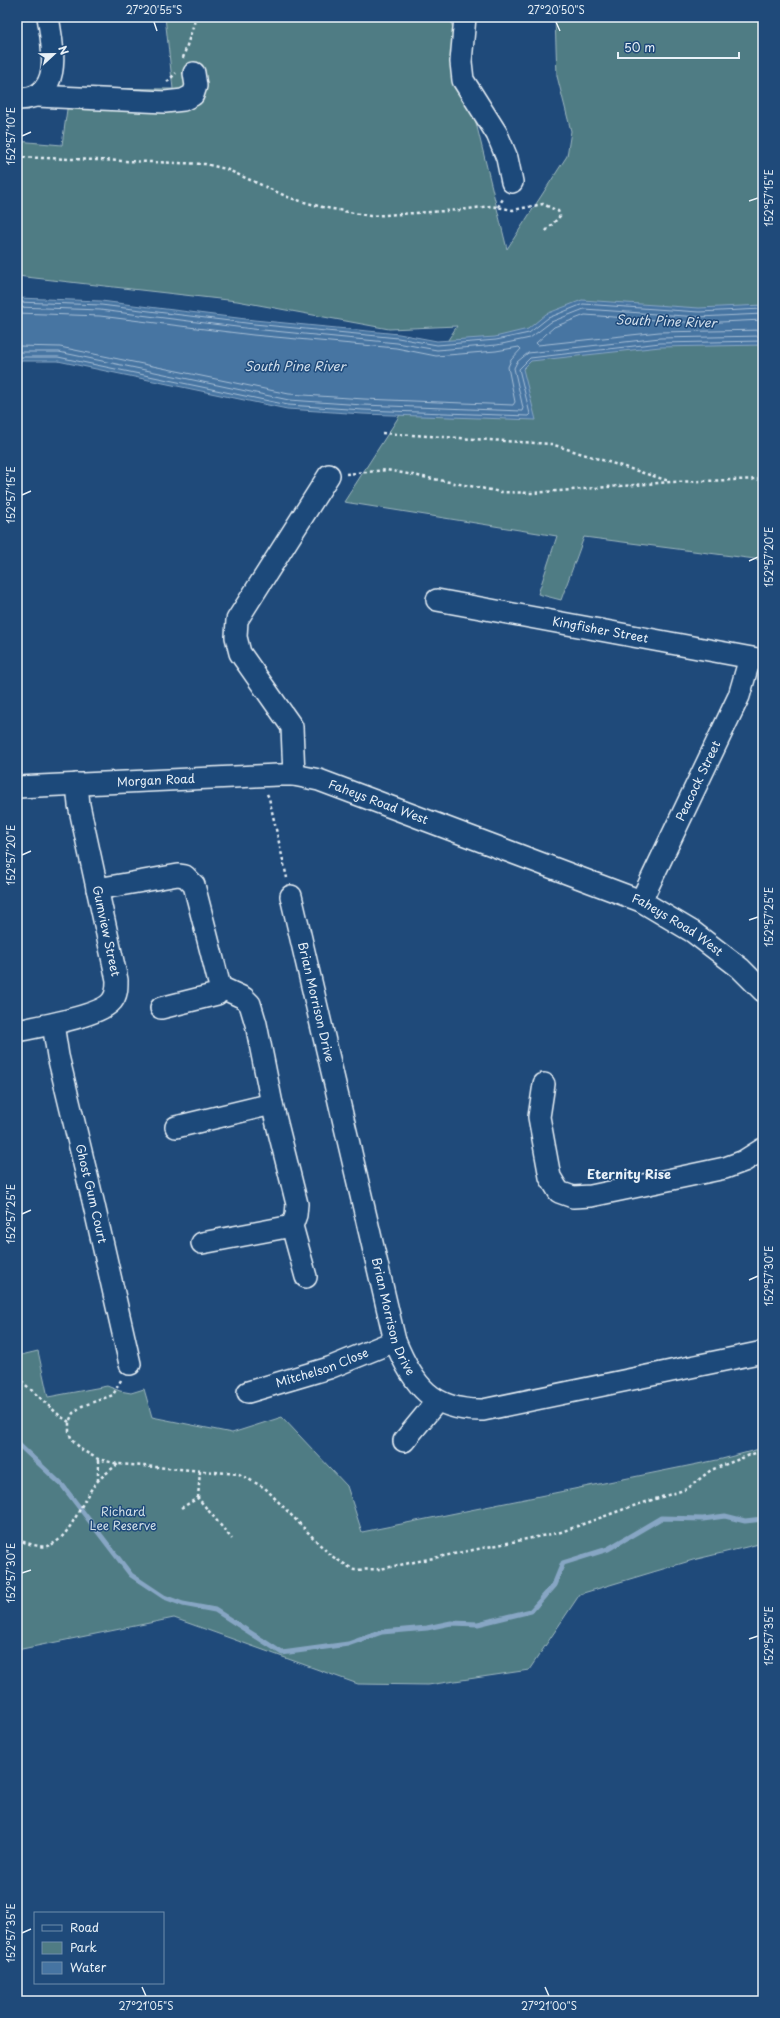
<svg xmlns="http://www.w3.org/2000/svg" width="780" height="2018" font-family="'Playpen Sans',sans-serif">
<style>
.green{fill:#507c84;stroke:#9cb6be}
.water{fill:#4674a2;stroke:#87a6c4}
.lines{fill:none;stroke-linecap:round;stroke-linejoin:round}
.shore{stroke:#a7bfd6;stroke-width:1}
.stream{stroke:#87a6c4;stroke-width:5}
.minor-casing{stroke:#e8f1f8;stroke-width:24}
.path{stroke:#e8f1f8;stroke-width:2.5;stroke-dasharray:3 3;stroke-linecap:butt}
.minor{stroke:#1f4a7a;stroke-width:21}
.ticks{fill:none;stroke:#e8f1f8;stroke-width:1.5}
.labels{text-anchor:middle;stroke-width:3;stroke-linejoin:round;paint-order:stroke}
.street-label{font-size:12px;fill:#e8f1f8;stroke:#1f4a7a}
.park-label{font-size:12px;fill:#d1dfe7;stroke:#1f4a7a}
.water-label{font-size:13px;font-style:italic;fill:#d0deeb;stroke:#1f4a7a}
.neighbourhood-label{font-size:13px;font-weight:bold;fill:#e8f1f8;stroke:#1f4a7a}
.neatline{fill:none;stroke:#e8f1f8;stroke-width:1.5}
.ticks-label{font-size:10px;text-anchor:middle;fill:#e8f1f8}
</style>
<rect width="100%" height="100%" fill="#1f4a7a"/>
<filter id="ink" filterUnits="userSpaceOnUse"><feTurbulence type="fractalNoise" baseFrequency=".025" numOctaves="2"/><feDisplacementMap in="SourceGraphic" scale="8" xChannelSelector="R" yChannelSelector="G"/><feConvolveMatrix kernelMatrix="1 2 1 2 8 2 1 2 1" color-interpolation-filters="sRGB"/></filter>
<g filter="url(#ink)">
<g class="green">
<path d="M165 17H450L507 249 567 156 571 131 557 76 555 17H682L690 19 763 20V560L584 537 561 600 538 594 557 536 344 502 457 326 389 329 237 301 17 276V141L62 145 70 88 173 89Z"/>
<path d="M38 1351 48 1397 107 1386 120 1391 131 1393 144 1389 152 1417 232 1433 282 1417 347 1486 362 1532 722 1459 763 1448V1543L693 1560 580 1594 529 1670 428 1685 358 1684 174 1618 17 1650V1356Z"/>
</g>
<path class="water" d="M17 298 101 301 254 320 399 334 437 341 495 337 528 329 546 314 582 300 699 308 763 305V345L660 347 531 361 523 369 536 420 363 414 287 409 58 361H17Z"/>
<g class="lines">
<g class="shore">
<path d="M17 302 101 305 254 324 398 338 437 345 496 340 529 333 548 318 583 304 699 312 763 309"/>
<path d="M17 307 100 310 253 329 397 343 437 350 497 345 530 338 551 322 584 309 699 317 763 314"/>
<path d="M17 313 100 316 253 335 396 348 436 356 496 351 519 347 521 349 511 360 508 367 515 402 513 405 364 399 289 394 60 347 17 346"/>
<path d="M763 320 699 323 585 315 554 327 536 343 538 345 659 332 763 330"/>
<path d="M17 352H59L289 400 363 405 522 411 523 408 514 368 517 362 528 353 660 338 763 336"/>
<path d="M17 357H58L288 405 363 410 528 416 530 414 519 369 530 358 660 343 763 341"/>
</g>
<path class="stream" d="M17 1443 63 1486 131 1575 164 1597 183 1604 215 1610 282 1653 348 1644 382 1632 427 1628 451 1623 478 1624 531 1611 554 1585 563 1563 608 1549 661 1518 703 1519 725 1516 745 1521 763 1519"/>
<g class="minor-casing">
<g id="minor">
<path d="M465 17 461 62 463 80 497 134 507 158 512 182"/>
<path d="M37 96 165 102 183 100 193 95 196 86 194 73"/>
<path d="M17 99C64 100 53 47 48 17"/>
<path id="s1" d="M437 600 763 660"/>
<path d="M294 775 292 727 240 653 236 637 237 620 329 475"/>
<path id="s2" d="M17 787 278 775H294L319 780 641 901 693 932 740 968 763 991"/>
<path d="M97 889 178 875 185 876 194 885 220 987 217 994 161 1008"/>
<path id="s3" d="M291 896 395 1341C413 1385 432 1411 483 1410L763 1352"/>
<path id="s4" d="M641 901 739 696 750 658"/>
<path d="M220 987 244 998 250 1004 256 1024 272 1104 297 1204 296 1215 292 1226 306 1277"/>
<path id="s5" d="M53 1024 58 1056 93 1201 130 1364"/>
<path d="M17 1031C36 1027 101 1016 112 1001 117 995 117 988 117 980L79 805 77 784"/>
<path d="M544 1084 539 1117 550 1177 559 1192 573 1197 591 1196 725 1168 744 1161 763 1149"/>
<path d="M176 1127 272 1104"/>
<path d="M202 1243 292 1226"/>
<path id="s6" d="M248 1392 329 1368 395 1341"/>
<path d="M404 1441 437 1401"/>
</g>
</g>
<g class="path">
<path d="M183 58 196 17"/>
<path d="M167 82 176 73"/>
<path d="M17 157 205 164 226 169 290 198 322 207 370 216 460 210 491 206 513 210 543 204 558 211 560 216 544 233"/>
<path d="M498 207 504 197"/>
<path d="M382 433 551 444 669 481"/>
<path d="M346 474 387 470 501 492 533 493 671 482 763 479"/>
<path d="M267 794 269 798 287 878"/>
<path d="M17 1377 60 1416 69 1422"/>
<path d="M121 1380 113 1395 82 1406 73 1413 69 1422V1431L71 1438 82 1450 98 1459 118 1464 239 1474 265 1488 330 1555 354 1570 380 1569 561 1532 630 1507 687 1489 711 1470 763 1450"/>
<path d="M98 1481V1459"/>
<path d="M198 1498 200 1471"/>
<path d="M181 1508 198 1498 232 1539"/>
<path d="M17 1540C25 1542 39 1548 47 1546 69 1541 80 1504 93 1487 99 1478 109 1471 118 1464"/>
</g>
<use href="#minor" class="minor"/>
</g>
</g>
<path class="ticks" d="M154 22 157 31M556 22 560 31M22 136 31 132M749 201 758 198M22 495 31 491M749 561 758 557M22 855 31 851M749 920 758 917M22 1214 31 1210M749 1280 758 1276M22 1573 31 1570M749 1639 758 1636M22 1933 31 1929M142 1987 146 1996M545 1987 549 1996"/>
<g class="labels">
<g class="street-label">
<text dy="4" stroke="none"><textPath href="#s1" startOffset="166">Kingfisher Street</textPath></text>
<text dy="4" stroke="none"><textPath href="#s4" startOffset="133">Peacock Street</textPath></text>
<text dy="4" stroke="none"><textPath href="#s2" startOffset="139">Morgan Road</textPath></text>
<text dy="4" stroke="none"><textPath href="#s2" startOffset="366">Faheys Road West</textPath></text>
<text dy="4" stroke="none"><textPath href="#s2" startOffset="690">Faheys Road West</textPath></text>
<text transform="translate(106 931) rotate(78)" y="4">Gumview Street</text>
<text dy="4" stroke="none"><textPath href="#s3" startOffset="109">Brian Morrison Drive</textPath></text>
<text dy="4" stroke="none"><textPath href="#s5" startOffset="174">Ghost Gum Court</textPath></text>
<text dy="4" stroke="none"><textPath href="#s3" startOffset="433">Brian Morrison Drive</textPath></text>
<text dy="4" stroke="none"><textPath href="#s6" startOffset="78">Mitchelson Close</textPath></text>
</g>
<g class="park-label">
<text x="123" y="1516">Richard<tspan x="123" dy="14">Lee Reserve</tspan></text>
</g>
<g class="water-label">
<text transform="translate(666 321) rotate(2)" y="5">South Pine River</text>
<text x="295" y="371">South Pine River</text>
</g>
<g class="neighbourhood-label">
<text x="629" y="1179">Eternity Rise</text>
</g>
</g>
<rect width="780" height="2018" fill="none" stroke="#1f4a7a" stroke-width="44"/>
<rect x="34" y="1912" width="130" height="72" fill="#1f4a7a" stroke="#6f8dac"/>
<rect x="42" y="1925" width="20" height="6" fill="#1f4a7a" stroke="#6f8dac"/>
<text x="70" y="1932" font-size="12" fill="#e8f1f8">Road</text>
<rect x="42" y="1942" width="20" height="12" fill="#507c84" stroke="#6f8dac"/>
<text x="70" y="1952" font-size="12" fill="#e8f1f8">Park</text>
<rect x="42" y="1962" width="20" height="12" fill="#4674a2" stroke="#6f8dac"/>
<text x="70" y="1972" font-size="12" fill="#e8f1f8">Water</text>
<g transform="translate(54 54) rotate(68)" stroke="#1f4a7a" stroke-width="3" paint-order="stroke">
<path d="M0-3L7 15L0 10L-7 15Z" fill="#e8f1f8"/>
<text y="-6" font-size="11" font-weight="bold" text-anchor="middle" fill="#e8f1f8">N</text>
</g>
<path d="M618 52v6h121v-6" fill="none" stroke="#e8f1f8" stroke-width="2"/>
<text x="624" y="52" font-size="12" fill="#e8f1f8" stroke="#1f4a7a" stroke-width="3" paint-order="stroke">50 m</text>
<rect x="22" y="22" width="736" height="1974" class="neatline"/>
<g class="ticks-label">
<text x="154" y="14">27°20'55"S</text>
<text x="556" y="14">27°20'50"S</text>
<text transform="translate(11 136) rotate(-90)" y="4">152°57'10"E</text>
<text transform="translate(769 198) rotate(-90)" y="4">152°57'15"E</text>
<text transform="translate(11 495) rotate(-90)" y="4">152°57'15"E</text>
<text transform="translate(769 557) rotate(-90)" y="4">152°57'20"E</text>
<text transform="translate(11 855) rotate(-90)" y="4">152°57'20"E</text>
<text transform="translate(769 917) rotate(-90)" y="4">152°57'25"E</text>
<text transform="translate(11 1214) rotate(-90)" y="4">152°57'25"E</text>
<text transform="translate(769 1276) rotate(-90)" y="4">152°57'30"E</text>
<text transform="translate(11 1573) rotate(-90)" y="4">152°57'30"E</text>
<text transform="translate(769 1636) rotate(-90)" y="4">152°57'35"E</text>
<text transform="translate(11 1933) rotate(-90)" y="4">152°57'35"E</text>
<text x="146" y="2010">27°21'05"S</text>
<text x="549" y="2010">27°21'00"S</text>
</g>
</svg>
